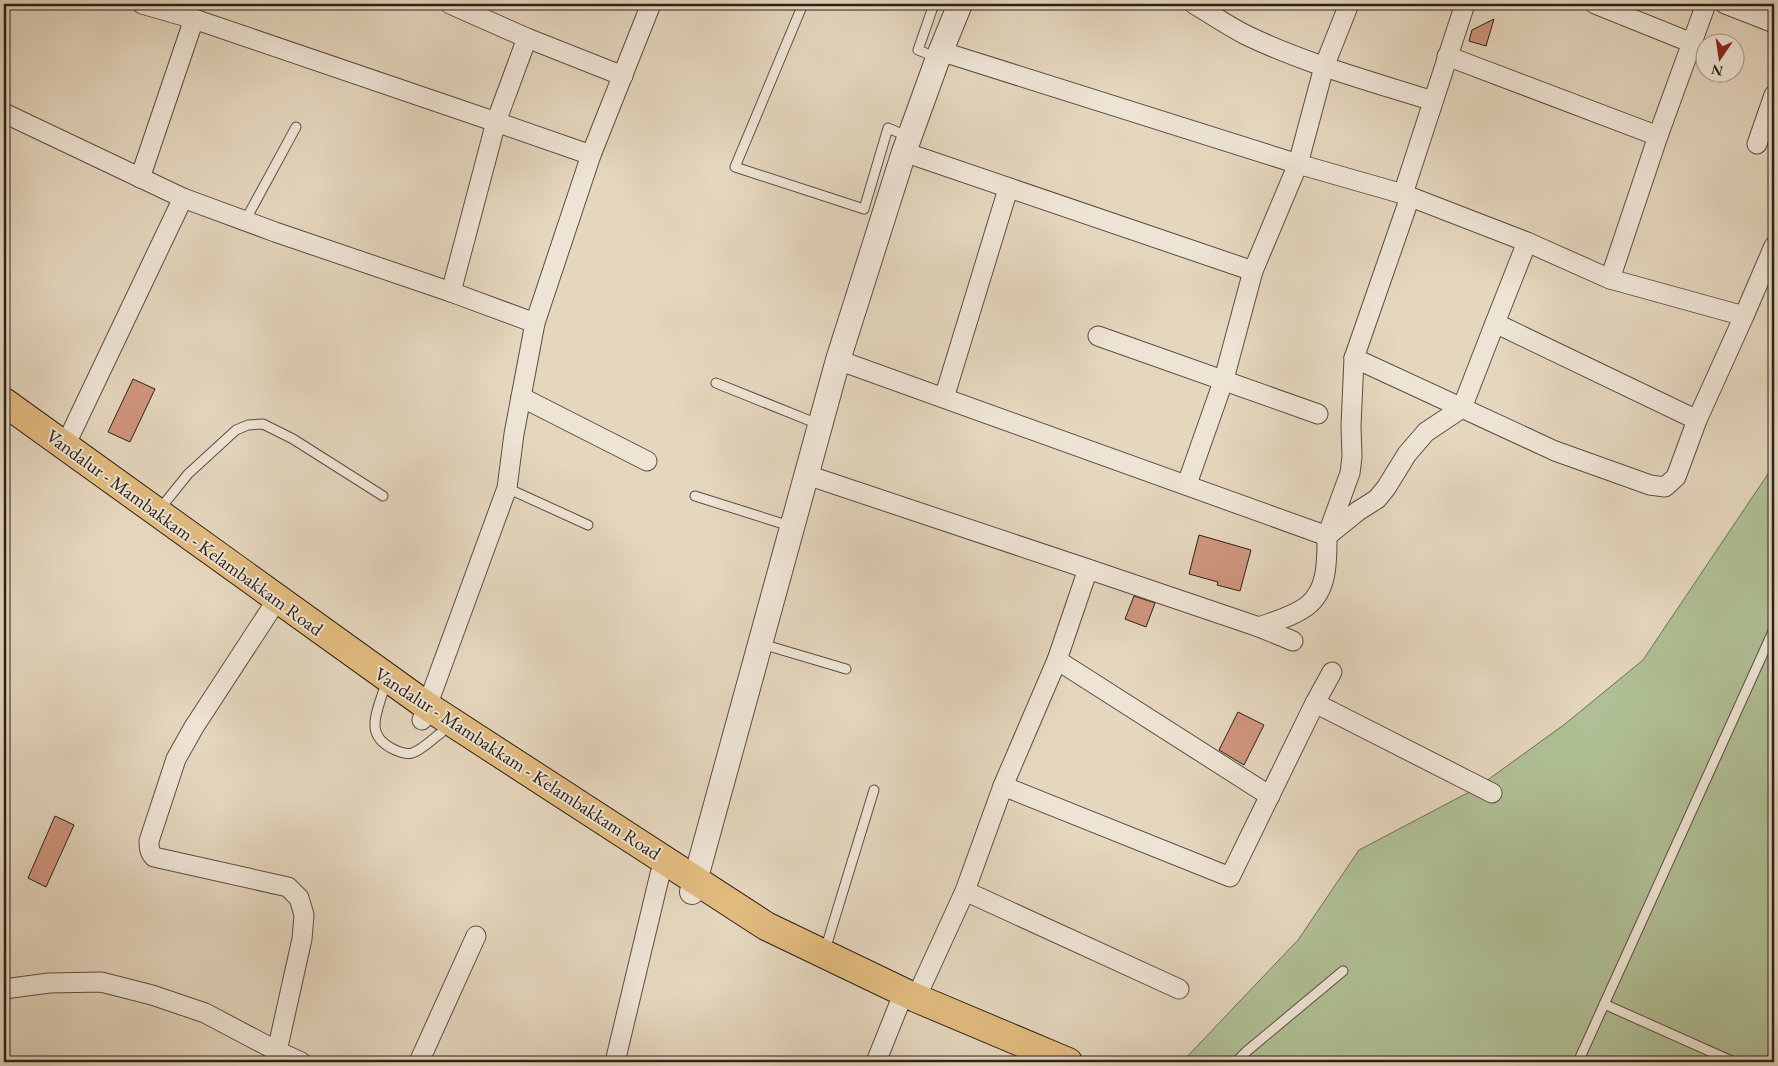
<svg xmlns="http://www.w3.org/2000/svg" width="1778" height="1066" font-family="'EB Garamond',serif">
<style>
.green{fill:#b0bf95;stroke:#6e7057}
.building{fill:#cf957d;stroke:#2b2119}
.lines{fill:none;stroke-linecap:round;stroke-linejoin:round}
.service-casing{stroke:#5a4e42;stroke-width:11}
.minor-casing{stroke:#5a4e42;stroke-width:21}
.tertiary-casing{stroke:#5a4e42;stroke-width:26}
.primary-casing{stroke:#2b2119;stroke-width:30}
.service{stroke:#eee4d5;stroke-width:9}
.minor{stroke:#eee4d5;stroke-width:19}
.tertiary{stroke:#eee4d5;stroke-width:24}
.primary{stroke:#e2bb7f;stroke-width:28}
.labels{text-anchor:middle;stroke-width:4;stroke-linejoin:round;paint-order:stroke}
.street-label{font-size:19px;fill:#2b2119;stroke:#eee4d5}
</style>
<rect width="100%" height="100%" fill="#e5d6be"/>
<filter id="stains"><feTurbulence type="fractalNoise" baseFrequency=".004" numOctaves="4"/><feColorMatrix values="0 0 0 0 .2 0 0 0 0 .09 0 0 0 0 .02 0 0 0 .5 -.17"/></filter>
<radialGradient id="worn" r=".72"><stop offset=".6" stop-color="#630" stop-opacity="0"/><stop offset="1" stop-color="#630" stop-opacity=".3"/></radialGradient>
<path class="green" d="M1774 465V1062H1182L1298 940 1359 850 1475 789 1565 724 1643 660Z"/>
<g class="building">
<path d="M1494 19 1486 46 1469 41 1472 30Z"/>
<path d="M133 379 155 389 130 442 108 432Z"/>
<path d="M1199 535 1251 550 1240 591 1217 585 1218 582 1189 574Z"/>
<path d="M1134 596 1155 603 1146 627 1125 619Z"/>
<path d="M1238 712 1264 725 1244 765 1219 750Z"/>
<path d="M55 816 74 825 46 887 28 878Z"/>
</g>
<g class="lines">
<g class="service-casing">
<g id="service">
<path d="M803 4 735 167 864 209 888 128 909 137"/>
<path d="M934 4 918 50 938 58"/>
<path d="M245 221 296 127"/>
<path d="M716 383 818 424"/>
<path d="M507 488 588 525"/>
<path d="M695 496 790 526"/>
<path d="M159 510 188 474 236 430 248 425 263 424 293 439 383 496"/>
<path d="M762 644 846 669"/>
<path d="M383 692C376 715 365 735 393 749 399 752 406 755 412 753 422 750 432 739 441 733"/>
<path d="M825 950 874 790"/>
<path d="M1604 1004 1734 1062"/>
<path d="M1236 1062 1247 1051 1343 971"/>
<path d="M1578 1062 1774 629"/>
</g>
</g>
<g class="minor-casing">
<g id="minor">
<path d="M142 4 194 19"/>
<path d="M450 4 527 38 623 76"/>
<path d="M1194 4C1211 14 1228 26 1246 35 1306 64 1370 81 1433 101"/>
<path d="M1595 4 1692 43"/>
<path d="M1725 4 1774 23"/>
<path d="M527 38 496 122 591 155"/>
<path d="M940 51 1298 164 1403 194 1465 4"/>
<path d="M1447 56 1658 136"/>
<path d="M4 113 183 198 275 232 451 292 535 323"/>
<path d="M1757 144 1774 95"/>
<path d="M904 152 1253 271"/>
<path d="M140 178 194 19 496 122 451 292"/>
<path d="M1403 194 1527 242 1610 279 1658 136 1706 4"/>
<path d="M1410 197 1354 358 1351 426 1352 457 1350 473 1327 536 1358 511 1377 499 1386 488 1407 454 1426 432 1462 408 1495 323 1697 420 1744 316 1610 279"/>
<path d="M1744 316 1774 246"/>
<path d="M1495 323 1527 242"/>
<path d="M1098 336 1318 414"/>
<path d="M1354 358 1555 451 1650 485 1665 487 1676 477 1697 420"/>
<path d="M838 360 1327 536C1327 560 1328 590 1307 606 1294 616 1275 621 1259 627"/>
<path d="M521 397 647 461"/>
<path d="M944 398 1008 189"/>
<path d="M65 446 183 198"/>
<path d="M807 475 1088 569"/>
<path d="M1187 484 1224 379 1253 271 1298 164 1324 67 1349 4"/>
<path d="M271 609 194 727 176 759 149 841C149 847 149 852 154 857L288 887 299 898 304 915 302 939 277 1051"/>
<path d="M1057 660 1270 796"/>
<path d="M1315 703 1332 672"/>
<path d="M422 720 507 488 514 434 535 323 591 155 651 4"/>
<path d="M1003 786 1230 877 1315 703 1492 793"/>
<path d="M965 891 1179 989"/>
<path d="M4 989 49 983 101 982 152 995 205 1013 277 1051 301 1062"/>
<path d="M916 998 965 891 1003 786 1057 660 1088 569 1259 627 1293 641"/>
<path d="M419 1062 476 936"/>
<path d="M615 1062 660 874 666 860"/>
<path d="M876 1062 900 1002"/>
</g>
</g>
<g class="tertiary-casing">
<path id="tertiary" d="M692 892 838 360 904 152 938 58 960 4"/>
</g>
<g class="primary-casing">
<path id="primary" d="M4 402 427 706 766 926 916 998 1068 1062"/>
</g>
<use href="#service" class="service"/>
<use href="#minor" class="minor"/>
<use href="#tertiary" class="tertiary"/>
<use href="#primary" class="primary"/>
</g>
<g class="labels">
<g class="street-label">
<text transform="translate(185 532) rotate(36)" y="7">Vandalur - Mambakkam - Kelambakkam Road</text>
<text transform="translate(518 763) rotate(33)" y="7">Vandalur - Mambakkam - Kelambakkam Road</text>
</g>
</g>
<rect width="1778" height="1066" fill="none" stroke="#e5d6be" stroke-width="20"/>
<rect x="5" y="5" width="1768" height="1056" fill="none" stroke="#2b2119" stroke-width="2.5"/>
<rect x="10" y="10" width="1758" height="1046" fill="none" stroke="#2b2119"/>
<g transform="translate(1720 58) rotate(193)"><circle r="24" fill="#eee4d5" stroke="#a0968a"/>
<path d="M0-4L9 19L0 12L-9 19Z" fill="#8f2418"/>
<text y="-8" font-size="14" font-weight="bold" text-anchor="middle" fill="#2b2119">N</text>
</g>
<rect width="100%" height="100%" filter="url(#stains)"/>
<rect width="100%" height="100%" fill="url(#worn)"/>
</svg>
